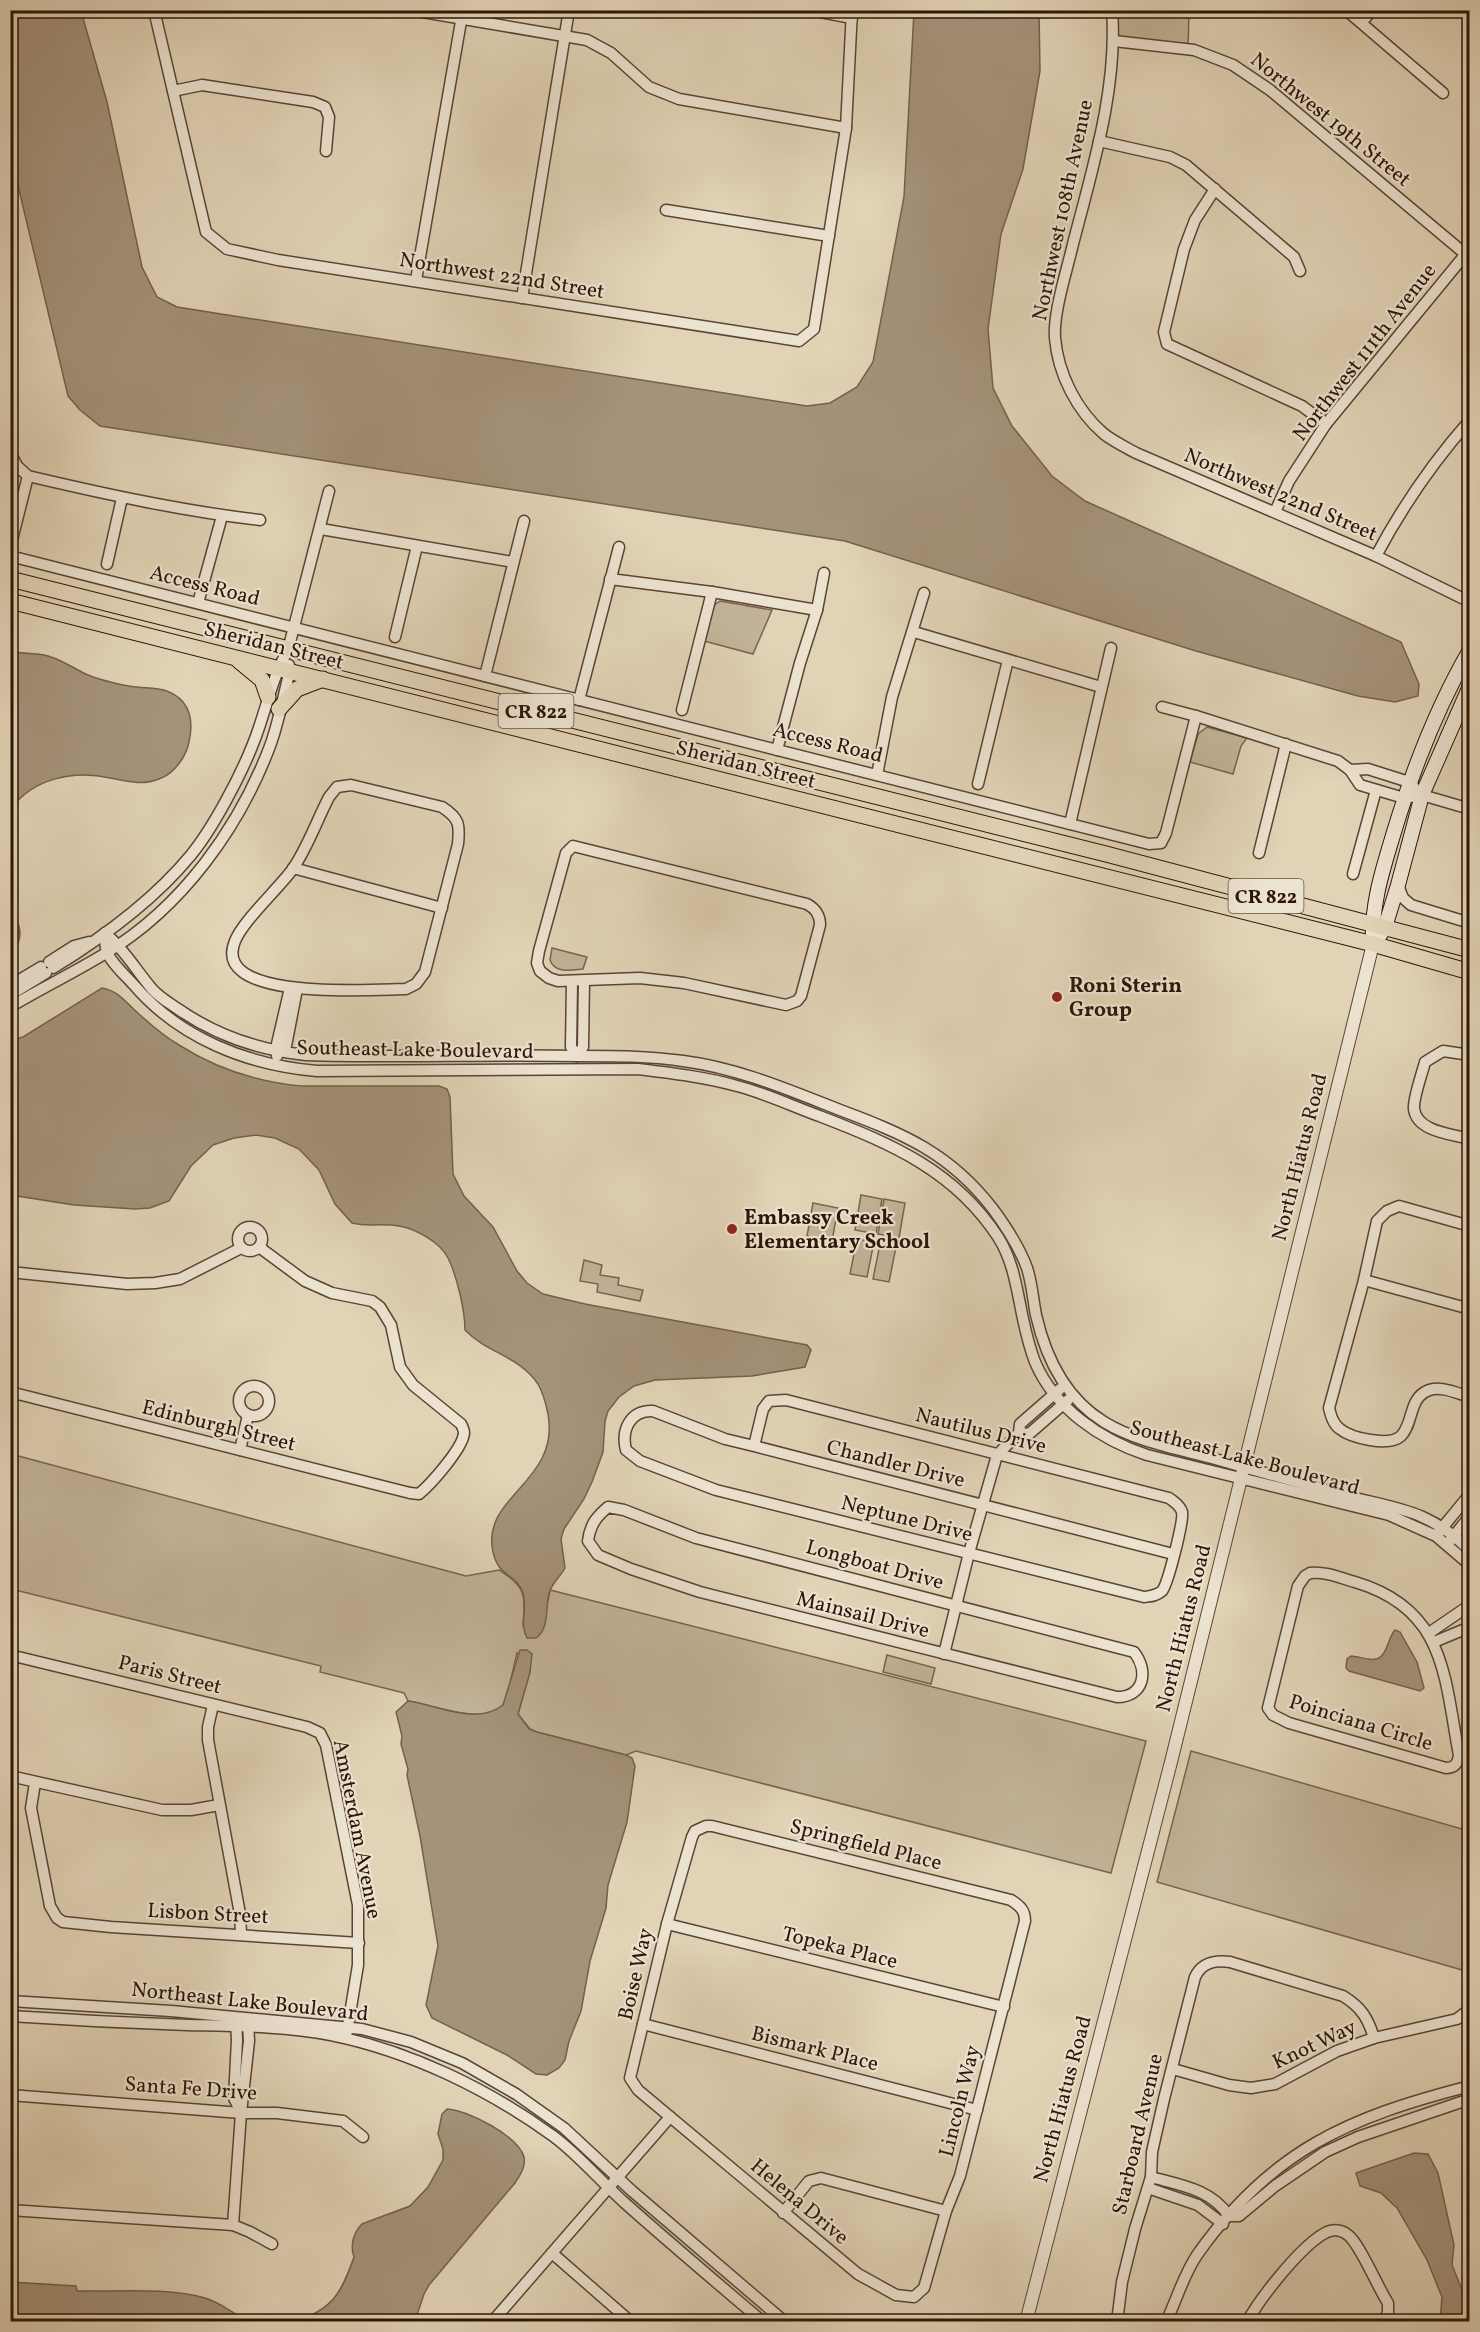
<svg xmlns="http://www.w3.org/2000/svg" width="1480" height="2332" font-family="Vollkorn,serif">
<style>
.green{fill:#c2b398;stroke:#786450;stroke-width:1.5}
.water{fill:#a4927a;stroke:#74604c;stroke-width:1.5}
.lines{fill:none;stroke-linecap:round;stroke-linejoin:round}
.minor-casing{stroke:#5a4433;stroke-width:13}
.tertiary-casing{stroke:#5a4433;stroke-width:14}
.secondary-casing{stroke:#2d1407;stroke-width:16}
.primary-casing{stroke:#2d1407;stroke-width:17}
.minor{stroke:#ece2d0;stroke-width:10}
.tertiary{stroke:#ece2d0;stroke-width:12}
.secondary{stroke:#ece2d0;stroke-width:14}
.primary{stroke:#e1d3b6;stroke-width:15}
.poi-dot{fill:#8f2418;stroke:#ece2d0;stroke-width:2}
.labels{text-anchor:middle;stroke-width:4.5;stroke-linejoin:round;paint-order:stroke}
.shield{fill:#ece2d0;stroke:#665243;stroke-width:1.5}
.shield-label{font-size:20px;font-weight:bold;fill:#2d1407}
.street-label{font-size:21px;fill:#2d1407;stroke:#ece2d0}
.poi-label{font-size:21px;font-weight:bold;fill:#2d1407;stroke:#ece2d0;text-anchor:start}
</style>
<rect width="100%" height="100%" fill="#e1d3b6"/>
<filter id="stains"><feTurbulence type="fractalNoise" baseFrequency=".00333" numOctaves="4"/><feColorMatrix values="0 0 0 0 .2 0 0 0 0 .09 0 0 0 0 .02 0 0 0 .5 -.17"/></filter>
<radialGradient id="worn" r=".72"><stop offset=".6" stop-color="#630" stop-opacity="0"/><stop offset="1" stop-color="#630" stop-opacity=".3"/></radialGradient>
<g class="green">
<path d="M1112 11H1189L1188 49 1114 41Z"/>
<path d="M720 601 772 610 753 654 704 641 713 606Z"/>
<path d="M1207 727 1247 738 1241 746 1233 774 1190 762 1198 734Z"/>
<path d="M552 948 587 957 583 969C571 970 555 974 550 960Z"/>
<path d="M861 1195 882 1199 876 1234 855 1230Z"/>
<path d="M884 1199 905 1203 899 1238 878 1234Z"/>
<path d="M813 1203 838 1208 832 1241 807 1236Z"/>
<path d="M857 1239 874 1242 867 1277 850 1274Z"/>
<path d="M880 1244 896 1247 889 1282 873 1279Z"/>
<path d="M584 1260 602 1265 600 1275 619 1278 618 1285 643 1290 640 1301 597 1292 598 1284 580 1281Z"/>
<path d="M11 1454 466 1576 499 1570C527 1587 525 1596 523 1625L548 1601 550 1590 1146 1741 1111 1873 636 1751 626 1755 537 1732 530 1729 518 1714 530 1672 517 1653C514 1663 508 1699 502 1706 486 1726 429 1704 408 1701L404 1693 320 1672 321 1666 11 1589Z"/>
<path d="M887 1655 935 1668 931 1684 883 1672Z"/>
<path d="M1191 1751 1469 1831V1972L1157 1882Z"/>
</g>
<g class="water">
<path d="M10 11H81L107 102 142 267 157 297 177 307 807 406 830 403 857 387 873 362 904 197 914 11H1039L1040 71 1023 169 1001 234 988 329 993 388 1012 426 1052 476 1085 501 1401 642 1419 684 1418 696 1395 702 1358 696 1196 651 845 541 100 426 80 410 68 396 11 156Z"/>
<path d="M11 651C24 655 39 652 51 657 64 661 76 670 88 675 100 680 124 686 137 687 155 689 170 687 183 702 192 713 192 729 189 742 186 757 174 774 159 779 142 786 126 781 110 778 74 770 33 778 11 809Z"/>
<path d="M11 911C22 926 24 939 11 954Z"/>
<path d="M102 988C119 991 126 1003 139 1014 151 1025 165 1037 179 1045 215 1068 258 1082 301 1086H439L447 1089 450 1097 453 1174 464 1196 493 1227 517 1271 527 1283 543 1294 585 1304 807 1345 811 1350 805 1367 752 1376 655 1380 634 1386 619 1397 608 1411 605 1421 603 1452 592 1482 584 1499 564 1529 561 1539 565 1568C560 1577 552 1583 549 1593 545 1608 550 1628 536 1638H527C519 1623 528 1608 523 1593 516 1572 496 1579 492 1546 486 1495 560 1480 548 1414 546 1404 543 1393 538 1384 519 1356 487 1353 465 1330 465 1311 457 1276 448 1258 440 1242 416 1229 399 1226 383 1223 368 1227 352 1223L335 1204 319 1170 299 1149 275 1138 256 1135 234 1138 213 1145 191 1166 169 1201 150 1208 135 1209 74 1205 11 1195V1040L23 1037Z"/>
<path d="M1395 1630 1400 1632 1417 1662 1424 1688 1420 1691 1349 1671 1346 1668 1347 1659 1351 1656C1358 1656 1369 1661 1376 1659 1387 1657 1388 1637 1395 1630Z"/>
<path d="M520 1650H527L532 1654 530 1672 518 1714 529 1729 537 1732 626 1755 632 1758 635 1766 627 1822 608 1885 606 1908 590 1961 581 2011 569 2041 565 2060 559 2068 547 2075 536 2074 507 2055 432 2018 426 2005 438 1946 420 1836 407 1775 408 1769 401 1744 402 1736 396 1712 408 1701C438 1705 476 1726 503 1705Z"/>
<path d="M447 2109C468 2110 518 2136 524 2157 526 2167 520 2175 515 2183L429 2285 424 2294 415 2321H296C334 2309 342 2291 354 2257 350 2246 353 2233 362 2224L410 2206 428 2187 443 2160V2149L438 2134 442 2114Z"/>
<path d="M1414 2153 1428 2154 1438 2173 1454 2245 1452 2265 1469 2307V2321H1440L1442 2297 1427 2260 1397 2208 1381 2193 1360 2186 1356 2173Z"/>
<path d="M10 2282 76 2286 77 2291C117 2292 167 2287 205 2298 222 2303 234 2315 250 2321H11Z"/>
</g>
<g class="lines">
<g class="minor-casing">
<g id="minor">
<path d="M154 10 206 232 227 249 278 260 799 341 814 329 846 128 852 10"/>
<path d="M411 10 587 40 611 53 649 87 679 99 846 128"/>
<path d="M810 10 852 18"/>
<path d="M1112 10C1118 88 1092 170 1073 244 1067 270 1053 313 1055 338 1058 374 1077 411 1104 434 1113 441 1125 447 1136 453L1376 556 1470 602"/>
<path d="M1346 10 1443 93"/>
<path d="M1362 22 1372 10"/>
<path d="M1114 41 1194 50 1233 65 1270 90 1470 258"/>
<path d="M173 91 202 85 313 102 325 107 329 117 326 151"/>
<path d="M1099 141 1170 157 1186 165 1294 257 1300 271"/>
<path d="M1215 189 1195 220 1184 249 1164 332 1167 344 1302 406 1326 424"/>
<path d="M666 210 829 236"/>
<path d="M416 280 463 10"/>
<path d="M522 298 569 10"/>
<path d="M10 452 17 466 28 476C105 494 182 511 260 520"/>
<path d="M1275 512 1289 481 1326 424 1469 250"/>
<path d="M321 529 513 562"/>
<path d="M12 540 28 476"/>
<path d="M10 556 1149 844 1161 843 1166 833 1196 716"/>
<path d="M1376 556C1402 507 1433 462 1470 420"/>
<path d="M107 564 122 498"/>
<path d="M610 579 712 592 817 610"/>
<path d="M198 603 222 516"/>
<path d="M914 632 1101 687"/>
<path d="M395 637 417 546"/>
<path d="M485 676 524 521"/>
<path d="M579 700 619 547"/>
<path d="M1162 707 1196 716 1338 761 1350 770 1360 785 1404 798 1422 795 1470 809"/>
<path d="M682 710 712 592"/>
<path d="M777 750 800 663 817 610 824 573"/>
<path d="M1350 770 1368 769 1409 782 1414 787"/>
<path d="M877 775 892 697 924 593"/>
<path d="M978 784 1008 660"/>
<path d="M351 785 442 807C459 818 460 824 458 844L425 972 416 984 406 989C378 989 209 1003 235 941 243 921 277 890 292 870 307 849 317 820 329 797L337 787Z"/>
<path d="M1070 824 1111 648"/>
<path d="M573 846 807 904C816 909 820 915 820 925L801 996 797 1001 786 1005 684 983 640 978 558 981 549 978 540 971 537 963 539 951 566 853Z"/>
<path d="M1259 853 1286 744"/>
<path d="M293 868 442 908"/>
<path d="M1353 874 1376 790"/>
<path d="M1398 885 1403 898 1411 905 1470 923"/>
<path d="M105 933C105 939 105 946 107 952 111 963 125 975 133 984 179 1038 247 1065 317 1071L638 1069C671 1073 705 1077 737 1086 765 1093 794 1107 822 1117 892 1144 955 1171 998 1237 1014 1262 1017 1291 1023 1319 1026 1333 1030 1349 1035 1362 1055 1409 1101 1440 1147 1455L1389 1515 1436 1536 1470 1565"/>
<path d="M105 933C124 949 136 970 152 989 159 997 169 1003 178 1009 217 1036 258 1050 306 1055 397 1058 489 1054 580 1056 615 1056 649 1056 683 1061 738 1068 789 1090 840 1110 904 1134 950 1153 993 1209 1007 1228 1019 1246 1027 1268 1032 1283 1033 1300 1036 1315 1046 1359 1065 1398 1104 1422 1137 1442 1178 1449 1215 1459 1259 1471 1303 1484 1347 1496 1398 1509 1430 1510 1470 1551"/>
<path d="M49 962 74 946 89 942"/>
<path d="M53 968C102 938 154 900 191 855 213 828 240 777 253 744 266 712 271 679 288 650L329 491"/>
<path d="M572 981 571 1047 577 1056"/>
<path d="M10 990 16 982 41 967"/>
<path d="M10 995 46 973"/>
<path d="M10 1007C42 988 75 972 106 953 182 907 239 828 270 746 279 722 283 696 290 671L289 665"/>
<path d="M278 1052 286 1046 297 989"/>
<path d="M1470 1055 1443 1051 1425 1062C1422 1074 1413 1098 1414 1109 1417 1132 1452 1134 1470 1139"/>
<path d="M277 1056V1044L290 988"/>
<path d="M577 1056 583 1047 584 981"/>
<path d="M1470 1226 1399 1206 1387 1211 1377 1221 1364 1280 1329 1408C1331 1416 1333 1424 1340 1429 1351 1438 1389 1447 1401 1436 1413 1424 1409 1401 1425 1392 1438 1384 1456 1393 1470 1397"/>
<circle cx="250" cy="1239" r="12"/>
<path d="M10 1272 127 1284 155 1283 180 1279 241 1248"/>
<path d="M1364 1280 1470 1309"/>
<circle cx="254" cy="1401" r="15"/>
<path d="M10 1392 410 1493 419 1494C431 1484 463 1448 464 1433 464 1430 462 1426 461 1424L413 1385 400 1367 391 1325 380 1307 372 1301 332 1293 305 1281 259 1247"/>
<path d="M1019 1433 1029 1434 1068 1400"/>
<path d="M754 1446 763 1409 769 1401 786 1400 1169 1498C1174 1502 1180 1505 1182 1512 1184 1520 1168 1584 1162 1591 1156 1596 1151 1596 1144 1597L716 1490 640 1461 626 1450C621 1430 630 1410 653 1411L725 1439 754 1446 1173 1554"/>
<path d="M240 1450 248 1415"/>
<path d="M608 1507 624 1510 696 1538 1134 1652C1149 1671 1144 1697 1117 1697L700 1592 631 1569 598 1555 588 1541C590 1525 596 1517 608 1507Z"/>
<path d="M1438 1533 1470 1494"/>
<path d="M1449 1542 1470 1516"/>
<path d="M1310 1573C1325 1571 1341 1578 1355 1582 1446 1609 1444 1676 1459 1755 1458 1763 1455 1768 1446 1768L1289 1723 1273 1715 1268 1708 1298 1586 1305 1576Z"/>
<path d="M1429 1633 1470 1605"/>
<path d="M1434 1642 1470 1627"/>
<path d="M944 1654 969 1553 997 1455 1019 1433 1020 1424 1060 1389"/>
<path d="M10 1655 307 1727 320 1733 326 1745 358 1905V1965L347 2032"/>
<path d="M213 1705 208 1727V1740L240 1914 241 1934"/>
<path d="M10 1776 162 1810H191L219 1805"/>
<path d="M35 1783 31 1808 50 1906 57 1918 63 1922 111 1927 359 1943"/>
<path d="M706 1826H712L1011 1900C1020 1906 1025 1910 1025 1921L960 2176 946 2211 924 2288 914 2297 896 2295 858 2274 638 2090 630 2078 667 1924 692 1837 695 1831Z"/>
<path d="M667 1924 1004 2007"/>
<path d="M10 2001 171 2011 362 2029 411 2042 462 2063 516 2094 564 2128 632 2191 785 2322"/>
<path d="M10 2016C69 2020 128 2023 187 2025 235 2026 285 2026 331 2035 410 2051 488 2089 553 2136 579 2155 601 2182 626 2204 671 2244 717 2283 763 2322"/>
<path d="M236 2022 237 2040 234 2098 241 2112"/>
<path d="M643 2024 977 2110"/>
<path d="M1173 2069 1229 2085 1251 2088 1275 2084 1337 2051 1374 2038 1457 2019 1470 2009"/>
<path d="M10 2095 241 2113H277L343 2121 363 2137"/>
<path d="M1151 2177C1180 2185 1211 2189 1229 2216"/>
<path d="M1148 2188 1198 2205 1223 2224"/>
<path d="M10 2210 233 2225 250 2232 272 2244"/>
<path d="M783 2213 809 2181 821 2178 946 2211"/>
<path d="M1229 2216H1239L1275 2186 1325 2152 1358 2137 1470 2099"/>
<path d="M233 2225 241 2113 249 2041 248 2022"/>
<path d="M552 2253 631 2322"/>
<path d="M492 2322 670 2117"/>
<path d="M1117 2322 1122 2282 1135 2229 1151 2177 1152 2152 1164 2099 1195 1977C1202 1962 1215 1960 1230 1962L1343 1996C1361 2007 1368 2018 1374 2038"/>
<path d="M1166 2322C1177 2299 1183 2276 1197 2255 1271 2150 1349 2117 1470 2086"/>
<path d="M1247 2322C1261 2297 1302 2244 1327 2232 1334 2229 1342 2230 1348 2235 1360 2244 1378 2288 1388 2303V2313L1383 2322"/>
</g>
</g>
<g class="tertiary-casing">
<path id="tertiary" d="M1026 2322 1171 1762 1373 944"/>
</g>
<g class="secondary-casing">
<g id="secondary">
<path d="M1380 935 1385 927 1398 885 1422 795 1470 686"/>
<path d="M1373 944C1371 904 1383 869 1394 832 1413 769 1437 707 1470 650"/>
</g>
</g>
<g class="primary-casing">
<g id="primary">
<path d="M10 579 1106 854 1470 950"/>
<path d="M10 601 1373 944 1470 972"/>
<path d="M239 661 262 680 268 697"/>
<path d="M279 709 297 689 323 679"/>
</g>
</g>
<use href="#minor" class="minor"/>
<use href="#tertiary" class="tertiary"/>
<use href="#secondary" class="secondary"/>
<use href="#primary" class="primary"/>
</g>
<g class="poi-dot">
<circle cx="1057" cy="997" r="6"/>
<circle cx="732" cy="1229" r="6"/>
</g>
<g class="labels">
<g class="shield">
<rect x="498.5" y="694" width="75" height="34" rx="4.5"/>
<rect x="1228.5" y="879" width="75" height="34" rx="4.5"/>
</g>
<g class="shield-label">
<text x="536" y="718">CR 822</text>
<text x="1266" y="903">CR 822</text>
</g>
<g class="street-label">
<text transform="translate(1331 119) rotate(39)" y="7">Northwest 19th Street</text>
<text transform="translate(1062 210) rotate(-78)" y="7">Northwest 108th Avenue</text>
<text transform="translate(502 275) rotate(9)" y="7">Northwest 22nd Street</text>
<text transform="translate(1364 352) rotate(-52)" y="7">Northwest 111th Avenue</text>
<text transform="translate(1281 494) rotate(23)" y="7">Northwest 22nd Street</text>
<text transform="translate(205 585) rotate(14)" y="7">Access Road</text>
<text transform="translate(274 645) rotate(14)" y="7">Sheridan Street</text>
<text transform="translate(828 742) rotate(14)" y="7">Access Road</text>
<text transform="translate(746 764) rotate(14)" y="7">Sheridan Street</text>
<text transform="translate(415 1049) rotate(1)" y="7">Southeast Lake Boulevard</text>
<text transform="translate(1299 1157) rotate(-76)" y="7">North Hiatus Road</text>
<text transform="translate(219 1425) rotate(14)" y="7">Edinburgh Street</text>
<text transform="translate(981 1430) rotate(14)" y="7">Nautilus Drive</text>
<text transform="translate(1245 1457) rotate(15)" y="7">Southeast Lake Boulevard</text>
<text transform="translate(896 1463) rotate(14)" y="7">Chandler Drive</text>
<text transform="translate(907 1518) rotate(14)" y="7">Neptune Drive</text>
<text transform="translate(875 1564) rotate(15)" y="7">Longboat Drive</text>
<text transform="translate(863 1614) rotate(14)" y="7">Mainsail Drive</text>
<text transform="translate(1183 1628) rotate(-76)" y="7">North Hiatus Road</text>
<text transform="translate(170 1674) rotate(14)" y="7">Paris Street</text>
<text transform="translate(1361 1722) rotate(17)" y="7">Poinciana Circle</text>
<text transform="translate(358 1829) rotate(79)" y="7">Amsterdam Avenue</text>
<text transform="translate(866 1844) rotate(14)" y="7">Springfield Place</text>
<text transform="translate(208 1913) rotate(3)" y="7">Lisbon Street</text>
<text transform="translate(840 1947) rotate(14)" y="7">Topeka Place</text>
<text transform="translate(635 1974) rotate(-77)" y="7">Boise Way</text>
<text transform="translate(250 2001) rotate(6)" y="7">Northeast Lake Boulevard</text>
<text transform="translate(1314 2044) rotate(-25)" y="7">Knot Way</text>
<text transform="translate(815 2048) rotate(14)" y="7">Bismark Place</text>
<text transform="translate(191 2088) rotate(4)" y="7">Santa Fe Drive</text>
<text transform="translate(1062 2099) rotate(-75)" y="7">North Hiatus Road</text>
<text transform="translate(959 2101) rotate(-76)" y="7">Lincoln Way</text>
<text transform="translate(1137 2134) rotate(-77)" y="7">Starboard Avenue</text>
<text transform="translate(800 2201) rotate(40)" y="7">Helena Drive</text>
</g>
<g class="poi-label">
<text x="1069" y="992">Roni Sterin<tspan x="1069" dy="24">Group</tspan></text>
<text x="744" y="1224">Embassy Creek<tspan x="744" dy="24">Elementary School</tspan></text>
</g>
</g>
<rect width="1480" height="2332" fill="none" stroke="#e1d3b6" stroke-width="36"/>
<rect x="12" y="12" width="1456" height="2308" fill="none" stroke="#2d1407" stroke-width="3"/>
<rect x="18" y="18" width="1444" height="2296" fill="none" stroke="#2d1407" stroke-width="1.5"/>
<rect width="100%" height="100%" filter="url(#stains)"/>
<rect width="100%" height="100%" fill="url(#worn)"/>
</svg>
